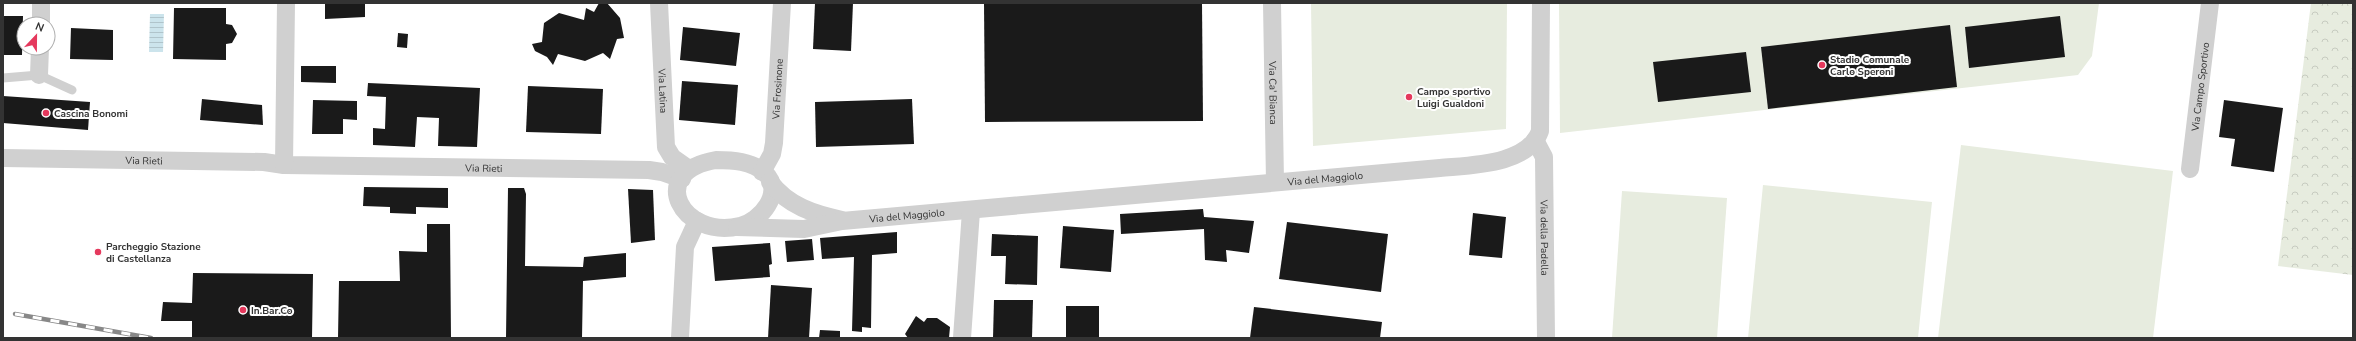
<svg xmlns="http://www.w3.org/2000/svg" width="2356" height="341" font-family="'Nunito Sans',sans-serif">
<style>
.park{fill:url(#park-crowns)}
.pitch{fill:#e7ecdf}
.water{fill:url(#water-rules)}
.building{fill:#1a1a1a}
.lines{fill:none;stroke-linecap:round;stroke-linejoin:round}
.lane{stroke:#d0d0d0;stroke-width:9}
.street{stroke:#d0d0d0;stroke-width:18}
.rail-casing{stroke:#888;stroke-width:4.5}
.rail{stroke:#fff;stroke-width:3;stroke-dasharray:9;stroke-linecap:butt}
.poi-dot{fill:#e5395d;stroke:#fff;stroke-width:1.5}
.labels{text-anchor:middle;stroke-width:4;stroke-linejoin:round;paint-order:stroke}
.poi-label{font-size:10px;font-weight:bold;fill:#333;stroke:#fff;text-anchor:start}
.street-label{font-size:10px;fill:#333;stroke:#fff}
</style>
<defs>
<pattern id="park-crowns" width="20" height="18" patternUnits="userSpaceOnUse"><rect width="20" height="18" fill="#e7ecdf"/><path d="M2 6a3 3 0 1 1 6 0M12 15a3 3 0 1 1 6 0" fill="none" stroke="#c7cbc0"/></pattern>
<pattern id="water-rules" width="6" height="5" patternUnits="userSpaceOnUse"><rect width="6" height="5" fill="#cce4ec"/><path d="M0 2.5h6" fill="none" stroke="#b0c4cb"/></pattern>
</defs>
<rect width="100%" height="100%" fill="#fff"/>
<path class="park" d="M2311 3H2353V275L2278 266Z"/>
<g class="pitch">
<path d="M1311 3H1507L1506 129 1313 146Z"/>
<path d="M1559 3H2099L2092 56 2078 75 1560 133Z"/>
<path d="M1961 145 2173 171 2153 338H1938Z"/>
<path d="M1763 185 1932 202 1918 338H1748Z"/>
<path d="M1622 191 1727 198 1717 338H1612Z"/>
</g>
<path class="water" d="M150 14H164L163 52H149Z"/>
<g class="building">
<path d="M325 3H365V17L325 19Z"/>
<path d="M599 3H607L620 18 624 38 617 39 610 59 603 53 585 61 558 54 553 65 547 57 535 51 532 44 542 42 544 23 559 13 584 20 586 8 594 12Z"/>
<path d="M815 3H853L851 51 813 49Z"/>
<path d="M984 3H1202L1203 121 985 122Z"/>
<path d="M174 8H226V24L232 25 237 34 232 43 226 44V60L173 59Z"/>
<path d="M3 16H23L22 55H3Z"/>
<path d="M2060 16 2065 57 1969 68 1965 27Z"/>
<path d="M1950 25 1957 87 1768 109 1761 47Z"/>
<path d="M683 27 740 33 736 66 680 60Z"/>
<path d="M71 28 113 30V60L70 59Z"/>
<path d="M398 33 408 34 407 48 397 47Z"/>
<path d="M1746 52 1751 92 1658 102 1653 62Z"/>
<path d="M301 66H336V83L301 82Z"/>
<path d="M682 81 738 85 735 125 679 120Z"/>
<path d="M368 83 480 88 477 147 438 146 439 118 417 117 415 147 373 145V128L385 129 386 97 367 96Z"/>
<path d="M528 86 603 89 601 134 526 132Z"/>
<path d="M3 96 90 102 88 130 3 123Z"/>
<path d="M202 99 262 105 263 125 200 120Z"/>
<path d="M912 99 914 144 816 147 815 102Z"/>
<path d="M313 100 357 101V120L343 119V134H312Z"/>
<path d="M2224 100 2283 108 2274 172 2231 166 2235 139 2219 137Z"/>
<path d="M364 187 448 188V208L416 207V214L390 213V207L363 206Z"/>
<path d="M508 188H524L526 194 525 266 583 267 584 257 626 253V277L583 281 582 338H506Z"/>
<path d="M628 189 653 190 655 240 631 243Z"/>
<path d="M1203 209 1204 217 1254 221 1249 253 1226 250 1227 262 1205 260 1204 229 1121 234 1120 214Z"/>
<path d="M1473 213 1506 217 1502 258 1469 255Z"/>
<path d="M1287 222 1388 234 1381 292 1279 279Z"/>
<path d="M427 224H450L451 338H338L339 281H400L399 251 427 252Z"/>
<path d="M1063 226 1114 230 1111 272 1060 268Z"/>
<path d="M897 232V253L872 255 871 328 862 327V332L852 331 854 257 822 259 820 238Z"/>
<path d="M992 234 1038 236 1037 285 1005 284 1006 256H991Z"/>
<path d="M812 239 814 260 787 262 785 241Z"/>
<path d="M770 243 772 264 769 265 770 277 715 281 712 247Z"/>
<path d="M193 273 313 274 312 338H192V321H161L163 302 192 303Z"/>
<path d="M771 285 812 288 809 338H768Z"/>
<path d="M994 300H1033L1032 338H993Z"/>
<rect x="1066" y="306" width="33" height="32"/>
<path d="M1254 307 1382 322 1380 338H1250Z"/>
<path d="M916 316 924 322 927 318H937L950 327 949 338H908L905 334Z"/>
<path d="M820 330 840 331V338H819Z"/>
</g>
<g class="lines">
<path class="lane" d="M3 78 39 75 72 90"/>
<g class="street">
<path id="s1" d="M659 3 666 147 672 157 689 169"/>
<path id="s2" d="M1272 3 1275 182"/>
<path d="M41 24V3"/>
<path d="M39 75 40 48"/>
<path id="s3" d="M1535 140 1544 157 1546 338"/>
<path id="s4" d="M3 158 264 162 284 165 649 170 662 172 682 179"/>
<path d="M716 160C732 160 752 161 765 173 785 192 760 222 740 226 682 240 645 172 716 160Z"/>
<path d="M284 165 286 3"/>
<path id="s5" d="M2190 169 2210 3"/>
<path id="s6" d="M762 172 772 154 774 143 782 3"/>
<path d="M770 182C788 206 814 214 842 220"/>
<path id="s7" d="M737 227 804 229 842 221 1440 168C1470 165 1528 165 1540 131L1541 3"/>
<path d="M680 338 685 247 697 221"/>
<path d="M962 338 971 211"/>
</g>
<g class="rail-casing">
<path id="rail" d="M15 314 151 338"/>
</g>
<use href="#rail" class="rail"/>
</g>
<g class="poi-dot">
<circle cx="1822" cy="65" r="4"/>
<circle cx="1409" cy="97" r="4"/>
<circle cx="46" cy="113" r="4"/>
<circle cx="98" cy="252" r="4"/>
<circle cx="243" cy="310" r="4"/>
</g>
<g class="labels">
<g class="poi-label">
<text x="1830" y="63">Stadio Comunale<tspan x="1830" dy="12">Carlo Speroni</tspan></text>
<text x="1417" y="95">Campo sportivo<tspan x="1417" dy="12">Luigi Gualdoni</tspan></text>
<text x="54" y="117">Cascina Bonomi</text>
<text x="106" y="250">Parcheggio Stazione<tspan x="106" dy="12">di Castellanza</tspan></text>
<text x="251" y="314">In.Bar.Co</text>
</g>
<g class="street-label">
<text dy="4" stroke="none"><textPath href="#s5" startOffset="83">Via Campo Sportivo</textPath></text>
<text dy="4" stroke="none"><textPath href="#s6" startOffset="86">Via Frosinone</textPath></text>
<text dy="4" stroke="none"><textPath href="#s1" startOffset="88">Via Latina</textPath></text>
<text dy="4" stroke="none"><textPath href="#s2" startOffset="90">Via Ca' Bianca</textPath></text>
<text dy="4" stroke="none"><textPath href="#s4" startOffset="141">Via Rieti</textPath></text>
<text dy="4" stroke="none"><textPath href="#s4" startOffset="481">Via Rieti</textPath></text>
<text dy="4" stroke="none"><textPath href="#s7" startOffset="591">Via del Maggiolo</textPath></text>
<text dy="4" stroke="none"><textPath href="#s7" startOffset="171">Via del Maggiolo</textPath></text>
<text dy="4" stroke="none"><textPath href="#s3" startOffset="100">Via della Padella</textPath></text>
</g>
</g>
<rect width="2356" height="341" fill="none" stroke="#333333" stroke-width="8"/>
<g transform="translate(36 36) rotate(22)"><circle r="19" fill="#ffffff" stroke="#adadad"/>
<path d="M0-3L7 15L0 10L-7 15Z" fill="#e5395d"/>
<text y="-6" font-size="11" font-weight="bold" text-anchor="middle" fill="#333333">N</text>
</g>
</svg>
